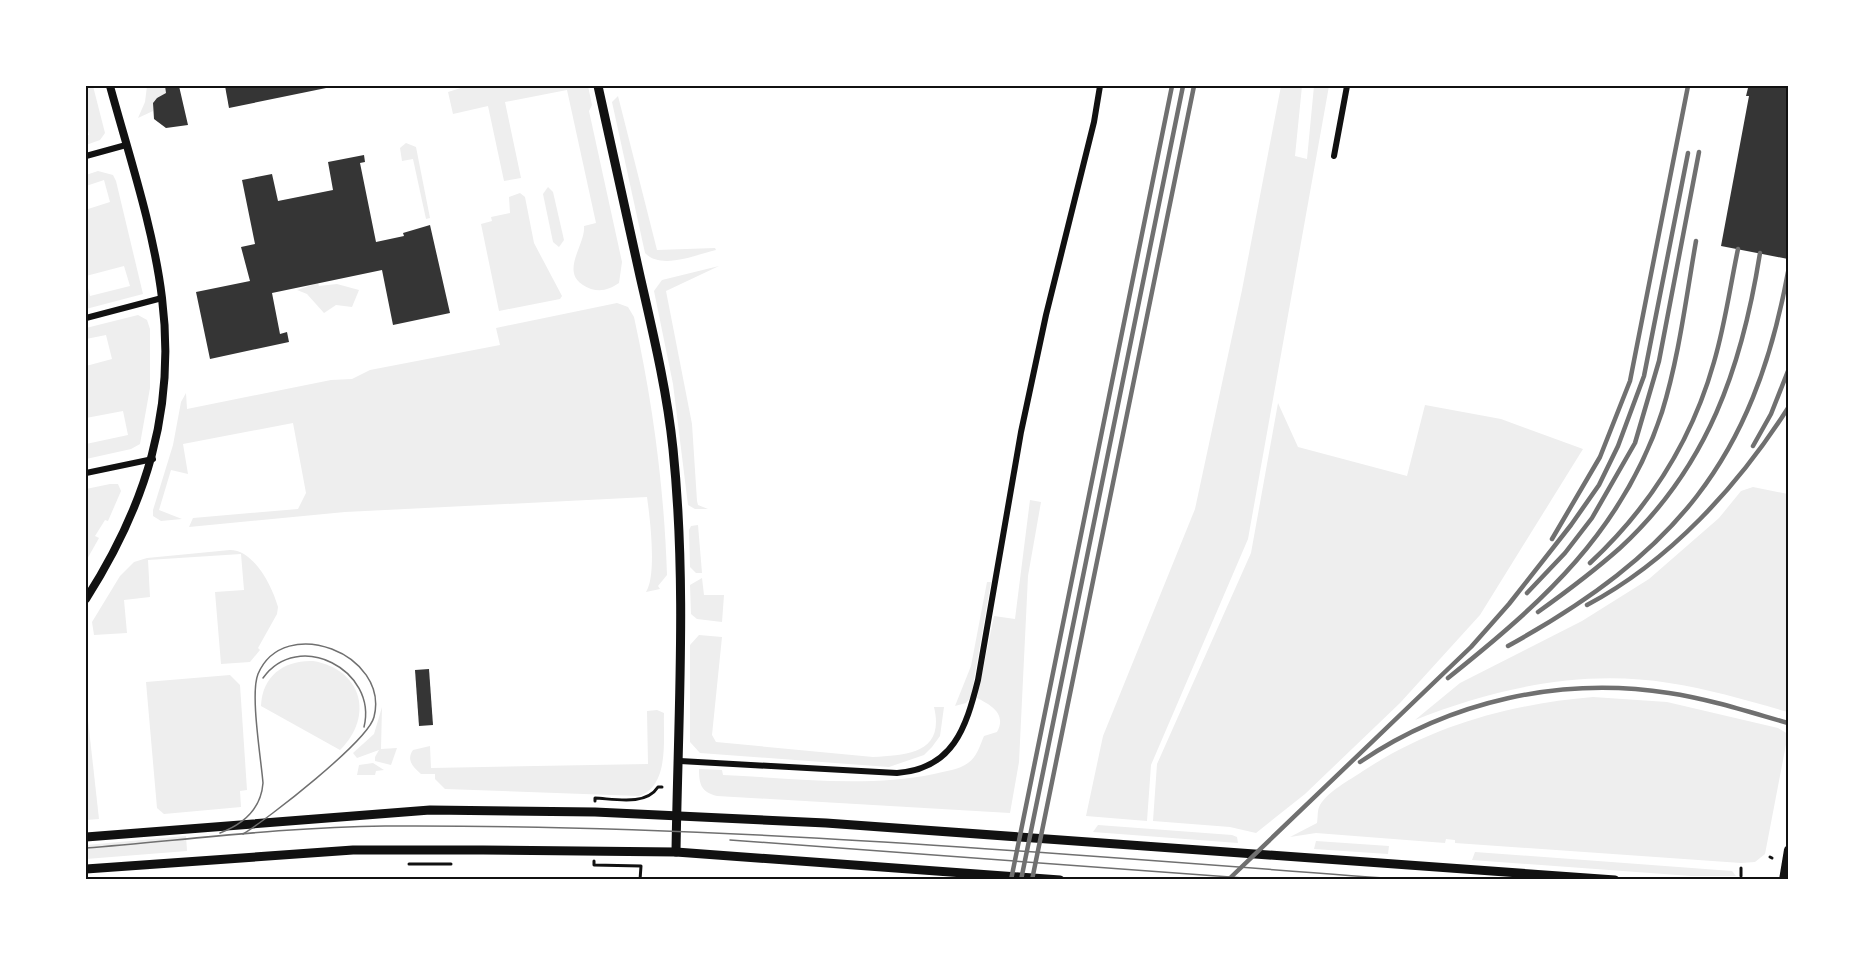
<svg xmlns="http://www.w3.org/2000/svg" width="1874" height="965" font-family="Mulish,sans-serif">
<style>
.green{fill:#eee}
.building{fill:#353535}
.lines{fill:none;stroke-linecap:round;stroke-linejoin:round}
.path{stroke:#111;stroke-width:3}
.minor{stroke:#111;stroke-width:6}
.tertiary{stroke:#111;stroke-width:8}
.secondary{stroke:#111;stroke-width:9}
.tram{stroke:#707070;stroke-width:1.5}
.rail{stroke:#707070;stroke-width:4.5}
.neatline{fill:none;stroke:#111;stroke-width:2}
</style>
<rect width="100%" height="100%" fill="#fff"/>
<g class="green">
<path d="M86 86H93L105 133 100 140 86 145V136L89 135 86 122Z"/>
<path d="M147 86H165L166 93 154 101 153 111 138 118 145 102Z"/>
<path d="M467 86H588L592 105 589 111 622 262 619 283C610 289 602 292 591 289 555 276 586 246 584 226L596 223 567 90 505 102 521 178 504 181 488 106 453 114 448 92Z"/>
<path d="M1281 86H1302L1295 156 1307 159 1314 86H1329L1248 539 1151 765 1147 821 1086 816 1103 736 1195 509 1242 290Z"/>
<path d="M618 96 657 250 715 248 716 250C695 255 661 270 645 253L612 102Z"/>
<path d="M406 143 416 147 430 218 426 219 413 159 402 161 400 148Z"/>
<path d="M98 171 113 175 116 181 143 294 86 309V280L90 296 130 286 124 266 86 276V200L88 209 110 202 104 180 86 186V175Z"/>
<path d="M548 187 553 192 564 240 559 247 553 242 543 194Z"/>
<path d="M520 193 525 197 534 243 562 296 560 299 499 311 481 224 492 221 491 217 510 213 509 197Z"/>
<path d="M719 266 666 291 692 424 697 501 698 505 708 509H695L688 505 673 384 654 291 662 280Z"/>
<path d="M318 283 319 286 337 284 359 290 352 307 336 305 324 313 307 294 297 290Z"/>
<path d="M617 303 628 307 634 317C653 404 664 486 667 575L658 586 660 589 646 592C657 575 650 518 647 497L345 512 189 527 193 518 298 509 306 493 293 423 183 444 188 474 171 470 159 510 182 519 161 521 153 516V510L173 445 181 402 186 393 187 409 331 380 352 379 370 370 500 345 496 328Z"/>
<path d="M138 315 147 320 150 329V388L140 444 131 449 86 459V444L128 435 123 411 86 418V366L112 359 106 335 86 339V328Z"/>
<path d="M1278 403 1298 447 1407 476 1425 405 1501 419 1583 449 1480 615 1400 703 1305 794 1256 833 1230 827 1153 821 1157 764 1251 553Z"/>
<path d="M110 484H118L121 491 108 521 105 520 95 536 99 538 86 561V489Z"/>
<path d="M1753 487 1788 494V712C1749 701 1709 689 1669 683 1583 669 1495 688 1415 720L1460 683 1582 621 1649 579 1719 518 1741 491Z"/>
<path d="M1030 500 1041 502 1028 576 1019 762 1010 813 717 796C701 792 699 784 699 769L722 770 723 775C793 778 865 788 934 774 945 771 959 770 968 763 977 757 980 745 984 736L997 732C1007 714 991 705 977 698L994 616 1015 619Z"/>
<path d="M698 525 702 573H696L690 567 689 530 691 526Z"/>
<path d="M230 550C254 550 272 586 278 607L277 614 258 648 260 650 250 662 221 664 215 592 244 590 241 554 148 560 150 597 124 600 127 633 94 635 92 622 120 576 134 562 147 558Z"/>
<path d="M702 578 704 595H724L722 622 697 619 691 614 690 585Z"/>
<path d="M987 582H991L971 697 966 703 955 706 971 666Z"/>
<path d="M699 635 722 637 712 735 716 742 873 757C908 755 945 753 934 707H944L940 736 932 747 924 755 889 767 700 753 690 742V645Z"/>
<path d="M313 661C361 669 375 715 340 750L261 706C262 676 284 660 313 661Z"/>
<path d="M230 675 240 685 247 790 240 791 241 807 164 814 157 808 146 682Z"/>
<path d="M1593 697 1667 702 1778 728 1788 734 1765 854 1755 862 1741 863 1455 843V840L1446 839 1445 843 1316 833 1290 837 1317 823C1318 818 1317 810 1320 805 1328 791 1350 780 1363 771 1433 725 1511 704 1593 697Z"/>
<path d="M86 702 99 819 86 820Z"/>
<path d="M382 707 381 749 397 748 391 765 375 761V757L379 750 357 758 353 753 374 734Z"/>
<path d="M657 710 664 713C663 738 670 786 639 796L445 789 435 779V774H421C413 767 406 760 413 750L430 746 431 768 648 764 647 711Z"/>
<path d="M373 763 384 770 376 771 375 775H357L359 765Z"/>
<path d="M1098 825 1232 835 1237 837 1238 843 1093 832Z"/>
<path d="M186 836 187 851 86 859V845Z"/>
<path d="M1316 841 1389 846 1388 854 1314 849Z"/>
<path d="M1475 852 1732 871 1736 876H1691L1472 860Z"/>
</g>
<g class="building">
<path d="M165 86H179L188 125 166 128 154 119 153 103 157 98 166 93Z"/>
<path d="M225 86H331V87L229 108Z"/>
<path d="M1751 86H1788V259L1721 246 1749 96H1746L1748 88Z"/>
<path d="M364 155 365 162 360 163 376 242 404 236 403 233 430 225 450 313 393 325 382 270 272 293 280 334 287 332 289 342 210 359 196 292 250 281 241 247 255 244 242 180 272 174 278 201 333 190 328 162Z"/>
<path d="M429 669 433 725 419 726 415 670Z"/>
</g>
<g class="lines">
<g class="path">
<path d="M595 801V798C615 799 646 806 658 787H662"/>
<path d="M1770 857 1772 858"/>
<path d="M594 861V865L641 866 640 880"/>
<path d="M409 864H451"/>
<path d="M1741 876V868"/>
</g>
<g class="minor">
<path d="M86 156 126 145"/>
<path d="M1334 156 1347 86"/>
<path d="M86 318 162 298"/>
<path d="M86 473 153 459"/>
<path d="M680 761 897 773C953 769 966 728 978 680L1021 432 1046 315 1094 122 1100 86"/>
</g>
<g class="tertiary">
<path d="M86 599C146 505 176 410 162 298 154 230 128 152 110 86"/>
<path d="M1783 880 1788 850"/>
</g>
<g class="secondary">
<path d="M598 86C612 149 626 212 640 276 653 333 667 391 673 449 687 584 678 718 676 852"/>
<path d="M86 837 430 810 595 812 826 823 1615 880"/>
<path d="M86 869 353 850H483L676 852 1060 880"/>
</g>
<g class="tram">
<path d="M263 678C298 629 378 670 364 727"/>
<path d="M220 833C244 824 261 809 263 783 261 758 250 694 258 674 284 613 390 654 374 717 368 741 268 819 243 834"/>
<path d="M730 840 1271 880"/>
<path d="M86 848C185 840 285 827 385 826 728 824 1069 855 1411 880"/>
</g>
<g class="rail">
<path d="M1753 446 1771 414 1788 371"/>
<path d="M1552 539 1600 457 1630 381 1688 86"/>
<path d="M1590 563C1649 508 1692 440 1714 362 1725 325 1730 287 1738 249"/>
<path d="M1527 593 1565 553 1592 518 1635 443 1659 361 1699 152"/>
<path d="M1587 605C1670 561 1738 486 1788 408"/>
<path d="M1538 612C1566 592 1594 571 1620 548 1708 467 1742 367 1760 253"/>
<path d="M1508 646C1674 554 1753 462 1788 272"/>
<path d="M1448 678C1542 603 1623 531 1662 412 1679 357 1686 298 1696 241"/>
<path d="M1360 762C1450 701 1561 676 1669 693 1709 699 1749 712 1788 723"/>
<path d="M1011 880 1172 86"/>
<path d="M1021 880 1183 86"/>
<path d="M1032 880 1194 86"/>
<path d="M1228 880 1471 647 1509 604 1571 525 1599 485 1618 446 1644 376 1688 153"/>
</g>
</g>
<rect width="1874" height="965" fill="none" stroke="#ffffff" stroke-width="174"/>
<rect x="87" y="87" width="1700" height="791" class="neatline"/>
</svg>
